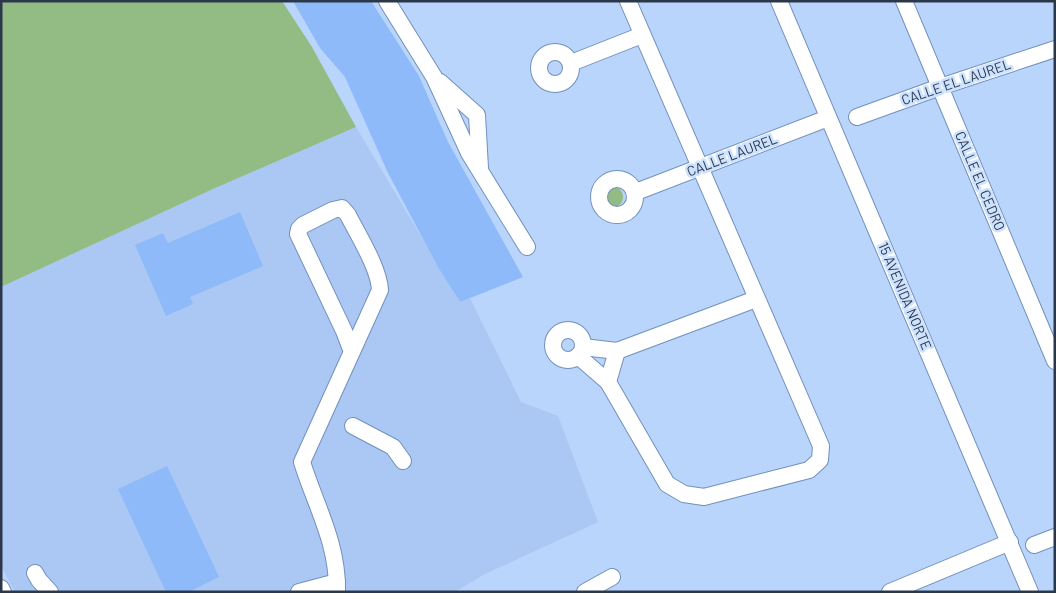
<svg xmlns="http://www.w3.org/2000/svg" width="1056" height="593" font-family="Barlow,sans-serif">
<style>
.built{fill:#aac8f3}
.green{fill:#93bc85}
.building{fill:#8ebaf9}
.lines{fill:none;stroke-linecap:round;stroke-linejoin:round}
.minor-casing{stroke:#7190bc;stroke-width:18}
.minor{stroke:#fff;stroke-width:16}
.labels{text-anchor:middle;stroke-width:5;stroke-linejoin:round;paint-order:stroke}
.street-label{font-size:14px;fill:#2b384b;stroke:#cde2ff}
</style>
<rect width="100%" height="100%" fill="#bad5fb"/>
<path class="built" d="M356 127 460 302 470 298 521 402 558 416 598 522 483 575 455 592H15L1 566V287L213 189Z"/>
<g class="green">
<path d="M1 1H282L312 47 356 127 213 189 1 287Z"/>
<circle cx="612" cy="197" r="11"/>
</g>
<g class="building">
<path d="M293 1H371L419 76 448 142 523 277 460 302 438 267 388 173 345 77 320 48Z"/>
<path d="M240 212 263 266 190 297 193 304 166 316 135 245 163 233 168 243Z"/>
<path d="M167 466 219 577 189 592H166L118 489Z"/>
</g>
<g class="lines">
<g class="minor-casing">
<g id="minor">
<path d="M387 1 434 77 469 153 527 247"/>
<path d="M779 1 1030 592"/>
<path d="M904 1 1055 361"/>
<circle cx="555" cy="68" r="16"/>
<path d="M571 63 642 35"/>
<path d="M440 82 477 115 480 168"/>
<path d="M857 117 940 87 1055 49"/>
<circle cx="617" cy="197" r="18"/>
<path d="M636 192 828 118"/>
<circle cx="568" cy="345" r="15"/>
<path d="M583 347 617 351 756 299"/>
<path d="M617 351 608 382 667 484 684 494 704 497 809 470 820 460 821 446 628 1"/>
<path d="M578 356 608 382"/>
<path d="M353 426 393 447 403 461"/>
<path d="M1034 545 1055 537"/>
<path d="M35 573 39 580 50 592"/>
<path d="M1 588 3 592"/>
<path d="M299 592 337 582"/>
<path d="M337 592C338 543 316 507 302 462L380 290C379 268 358 235 348 215L342 208 333 210 303 225 299 229 298 234 344 331 352 352"/>
<path d="M585 592 612 577"/>
<path d="M890 592 1010 542"/>
</g>
</g>
<use href="#minor" class="minor"/>
</g>
<g class="labels">
<g class="street-label">
<text transform="translate(956 82) rotate(-19)" y="5">CALLE EL LAUREL</text>
<text transform="translate(732 155) rotate(-21)" y="5">CALLE LAUREL</text>
<text transform="translate(980 181) rotate(67)" y="5">CALLE EL CEDRO</text>
<text transform="translate(905 296) rotate(67)" y="5">15 AVENIDA NORTE</text>
</g>
</g>
<rect width="1056" height="593" fill="none" stroke="#2b384b" stroke-width="5"/>
</svg>
